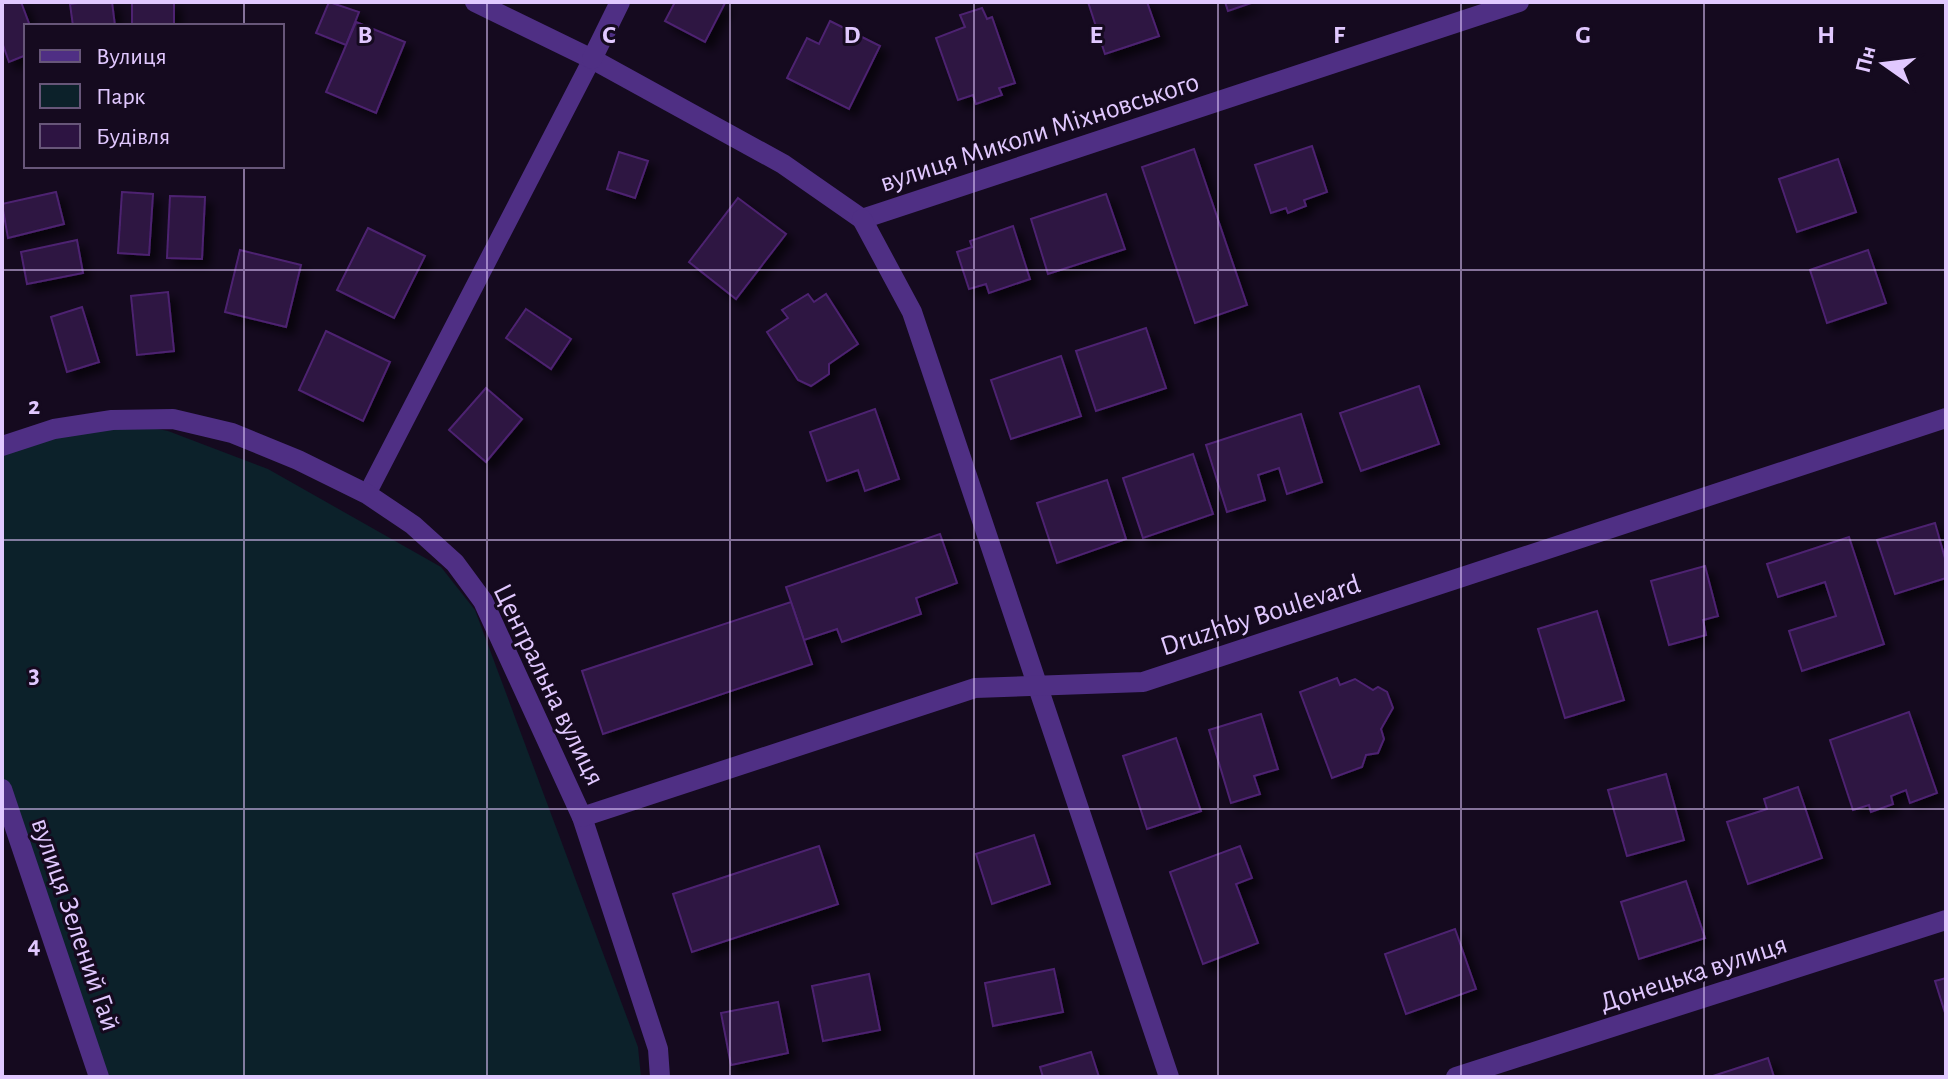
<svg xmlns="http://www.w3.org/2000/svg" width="1948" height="1079" font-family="'Alegreya Sans',sans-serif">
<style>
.green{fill:#0c212a}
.building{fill:#2d1442;stroke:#4d2371;stroke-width:2;filter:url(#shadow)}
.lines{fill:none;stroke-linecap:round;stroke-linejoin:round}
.service{stroke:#4f2f84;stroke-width:18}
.minor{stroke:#4f2f84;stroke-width:20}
.grid{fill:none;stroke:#e1c8ff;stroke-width:2;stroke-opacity:0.55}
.labels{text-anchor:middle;stroke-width:6;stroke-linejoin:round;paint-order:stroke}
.street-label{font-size:28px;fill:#e1c8ff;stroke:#150a1f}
.grid-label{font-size:26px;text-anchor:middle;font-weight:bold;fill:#e1c8ff;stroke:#150a1f;stroke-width:6;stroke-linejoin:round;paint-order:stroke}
</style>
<defs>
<filter id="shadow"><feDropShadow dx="7" dy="7" stdDeviation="4" flood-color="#0009"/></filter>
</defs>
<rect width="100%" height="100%" fill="#150a1f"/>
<path class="green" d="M112 420 168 431 268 469 441 567 475 610 638 1047 641 1077H100L2 787V446Z"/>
<g class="building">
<path d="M21 2 30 26H26V55L9 62 2 42V3Z"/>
<path d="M86 2H112L115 26H73L70 4Z"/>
<rect x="132" y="2" width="42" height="24"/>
<path d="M329 2 359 12 346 45 316 33Z"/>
<path d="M675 2 725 3 705 42 665 21Z"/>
<path d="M1088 2H1147L1159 36 1105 54Z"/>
<path d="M1225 2H1254L1228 11Z"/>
<path d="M982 8 987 19 992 17 1015 83 999 88 1002 95 976 104 973 95 958 100 936 38 965 27 960 15Z"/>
<path d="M830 21 880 46 849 109 787 78 807 38 819 44Z"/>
<path d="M356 22 405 42 376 113 326 92Z"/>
<path d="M1312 146 1327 192 1304 200 1306 206 1288 213 1286 208 1271 213 1255 165Z"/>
<path d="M1194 149 1247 305 1195 323 1142 167Z"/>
<path d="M619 152 648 161 635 198 607 189Z"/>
<path d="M1838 159 1856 212 1797 232 1779 179Z"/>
<path d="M56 192 64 224 8 238 2 204Z"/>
<path d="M122 192 153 194 149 255 118 253Z"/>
<path d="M1106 194 1125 249 1048 274 1031 219Z"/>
<path d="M170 196 205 197 202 259 167 258Z"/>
<path d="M738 198 786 234 736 299 689 262Z"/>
<path d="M1013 226 1030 279 989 293 986 284 969 289 957 252 972 247 970 241Z"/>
<path d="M368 228 425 256 394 318 337 290Z"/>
<path d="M77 240 83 273 27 284 21 252Z"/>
<path d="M240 250 301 265 286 327 225 312Z"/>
<path d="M1868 250 1886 303 1827 323 1810 270Z"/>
<path d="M168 292 174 351 137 355 131 296Z"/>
<path d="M808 294 814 302 826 294 858 344 829 364V374L811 386 798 380 767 332 788 318 782 310Z"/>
<path d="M82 307 99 362 67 372 51 317Z"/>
<path d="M526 309 571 339 551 369 506 338Z"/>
<path d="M1146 328 1166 388 1096 411 1076 351Z"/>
<path d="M326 331 390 362 363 421 299 390Z"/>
<path d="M1061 356 1081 416 1011 439 991 380Z"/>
<path d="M1419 386 1439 444 1361 471 1340 413Z"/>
<path d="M486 388 522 419 486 462 449 430Z"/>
<path d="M875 409 899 479 865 491 858 470 827 481 810 432Z"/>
<path d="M1301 414 1322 482 1287 494 1279 468 1258 475 1265 500 1227 512 1206 445Z"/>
<path d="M1193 454 1213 514 1143 538 1123 478Z"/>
<path d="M1107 480 1126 539 1057 563 1037 503Z"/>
<path d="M1935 523 1946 562V578L1895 594 1877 540Z"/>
<path d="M940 534 957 583 916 598 921 614 842 642 837 629 804 640 786 587Z"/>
<path d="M1849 537 1884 644 1802 671 1789 631 1836 616 1825 582 1778 597 1767 564Z"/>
<path d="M1705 566 1718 616 1703 620 1706 635 1669 645 1651 581Z"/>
<path d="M791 602 812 664 603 734 582 671Z"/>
<path d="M1597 611 1624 700 1565 718 1538 629Z"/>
<path d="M1337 678 1340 685 1355 679 1373 690 1378 687 1387 692 1393 708 1381 729 1384 739 1378 753 1366 755 1362 767 1332 778 1300 692Z"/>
<path d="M1909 712 1937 793 1910 803 1906 790 1891 796 1893 804 1871 812 1869 805 1853 810 1830 740Z"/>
<path d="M1261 714 1278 769 1254 776 1260 794 1231 803 1209 730Z"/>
<path d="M1176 738 1201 811 1147 829 1123 756Z"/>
<path d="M1666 774 1684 840 1627 856 1608 790Z"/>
<path d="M1798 787 1822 858 1748 884 1727 822 1767 809 1764 799Z"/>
<path d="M1034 835 1050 884 992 904 976 854Z"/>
<path d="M819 846 838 904 692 952 673 894Z"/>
<path d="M1240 846 1252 878 1236 884 1258 943 1203 964 1170 872Z"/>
<path d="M1686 881 1705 938 1639 959 1621 902Z"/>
<path d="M1455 929 1476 989 1406 1014 1385 954Z"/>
<path d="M1054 969 1063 1012 993 1026 985 983Z"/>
<path d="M869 974 880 1030 823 1041 812 986Z"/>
<path d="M1946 978V1016L1935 981Z"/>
<path d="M778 1002 788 1053 731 1065 721 1013Z"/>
<path d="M1091 1052 1099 1077H1043L1040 1067Z"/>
<path d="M1768 1058 1774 1077H1710Z"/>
</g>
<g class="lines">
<path class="service" d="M367 494 592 59"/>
<g class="minor">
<path d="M475 2 592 59 783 164 862 219 1519 2"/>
<path d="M592 59 620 2"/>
<path d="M862 219 912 312 1169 1077"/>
<path d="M2 446 54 429 112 420 173 419 232 433 298 460 367 494 413 525 455 563 483 601 582 817 658 1049 660 1077"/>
<path d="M2 789 99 1077"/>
<path d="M582 817 975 688 1143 682 1946 418"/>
<path d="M1456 1077 1946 920"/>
</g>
</g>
<path class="grid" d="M244 2V26M487 2V1077M730 2V1077M974 2V1077M1218 2V1077M1461 2V1077M1704 2V1077M244 166V1077M2 270H1946M2 540H1946M2 809H1946"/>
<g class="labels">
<g class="street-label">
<text transform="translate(1039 131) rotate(-18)" y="10">вулиця Миколи Міхновського</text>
<text transform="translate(1260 614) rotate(-18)" y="10">Druzhby Boulevard</text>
<text transform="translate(550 684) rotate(64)" y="10">Центральна вулиця</text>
<text transform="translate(77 924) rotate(71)" y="10">вулиця Зелений Гай</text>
<text transform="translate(1693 972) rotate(-18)" y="10">Донецька вулиця</text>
</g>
</g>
<g class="grid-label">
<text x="365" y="43">B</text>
<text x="609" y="43">C</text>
<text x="852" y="43">D</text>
<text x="1096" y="43">E</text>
<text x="1339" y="43">F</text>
<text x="1583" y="43">G</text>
<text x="1826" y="43">H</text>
<text x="34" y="414">2</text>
<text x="34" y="683">3</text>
<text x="34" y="953">4</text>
</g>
<rect width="1948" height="1079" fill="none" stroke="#e1c8ff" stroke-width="8"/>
<rect x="24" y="24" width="260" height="144" fill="#150a1f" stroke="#675679" stroke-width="2"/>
<rect x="40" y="50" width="40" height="12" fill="#4f2f84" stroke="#675679" stroke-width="2"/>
<text x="96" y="64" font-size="24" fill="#e1c8ff">Вулиця</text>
<rect x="40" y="84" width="40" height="24" fill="#0c212a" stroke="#675679" stroke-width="2"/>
<text x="96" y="104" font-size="24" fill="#e1c8ff">Парк</text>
<rect x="40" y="124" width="40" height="24" fill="#2d1442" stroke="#675679" stroke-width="2"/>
<text x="96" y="144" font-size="24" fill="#e1c8ff">Будівля</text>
<g transform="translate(1884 64) rotate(284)" stroke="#150a1f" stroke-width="6" paint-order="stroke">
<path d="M0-6L14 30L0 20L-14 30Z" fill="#e1c8ff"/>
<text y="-12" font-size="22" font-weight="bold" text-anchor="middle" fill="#e1c8ff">Пн</text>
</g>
</svg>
